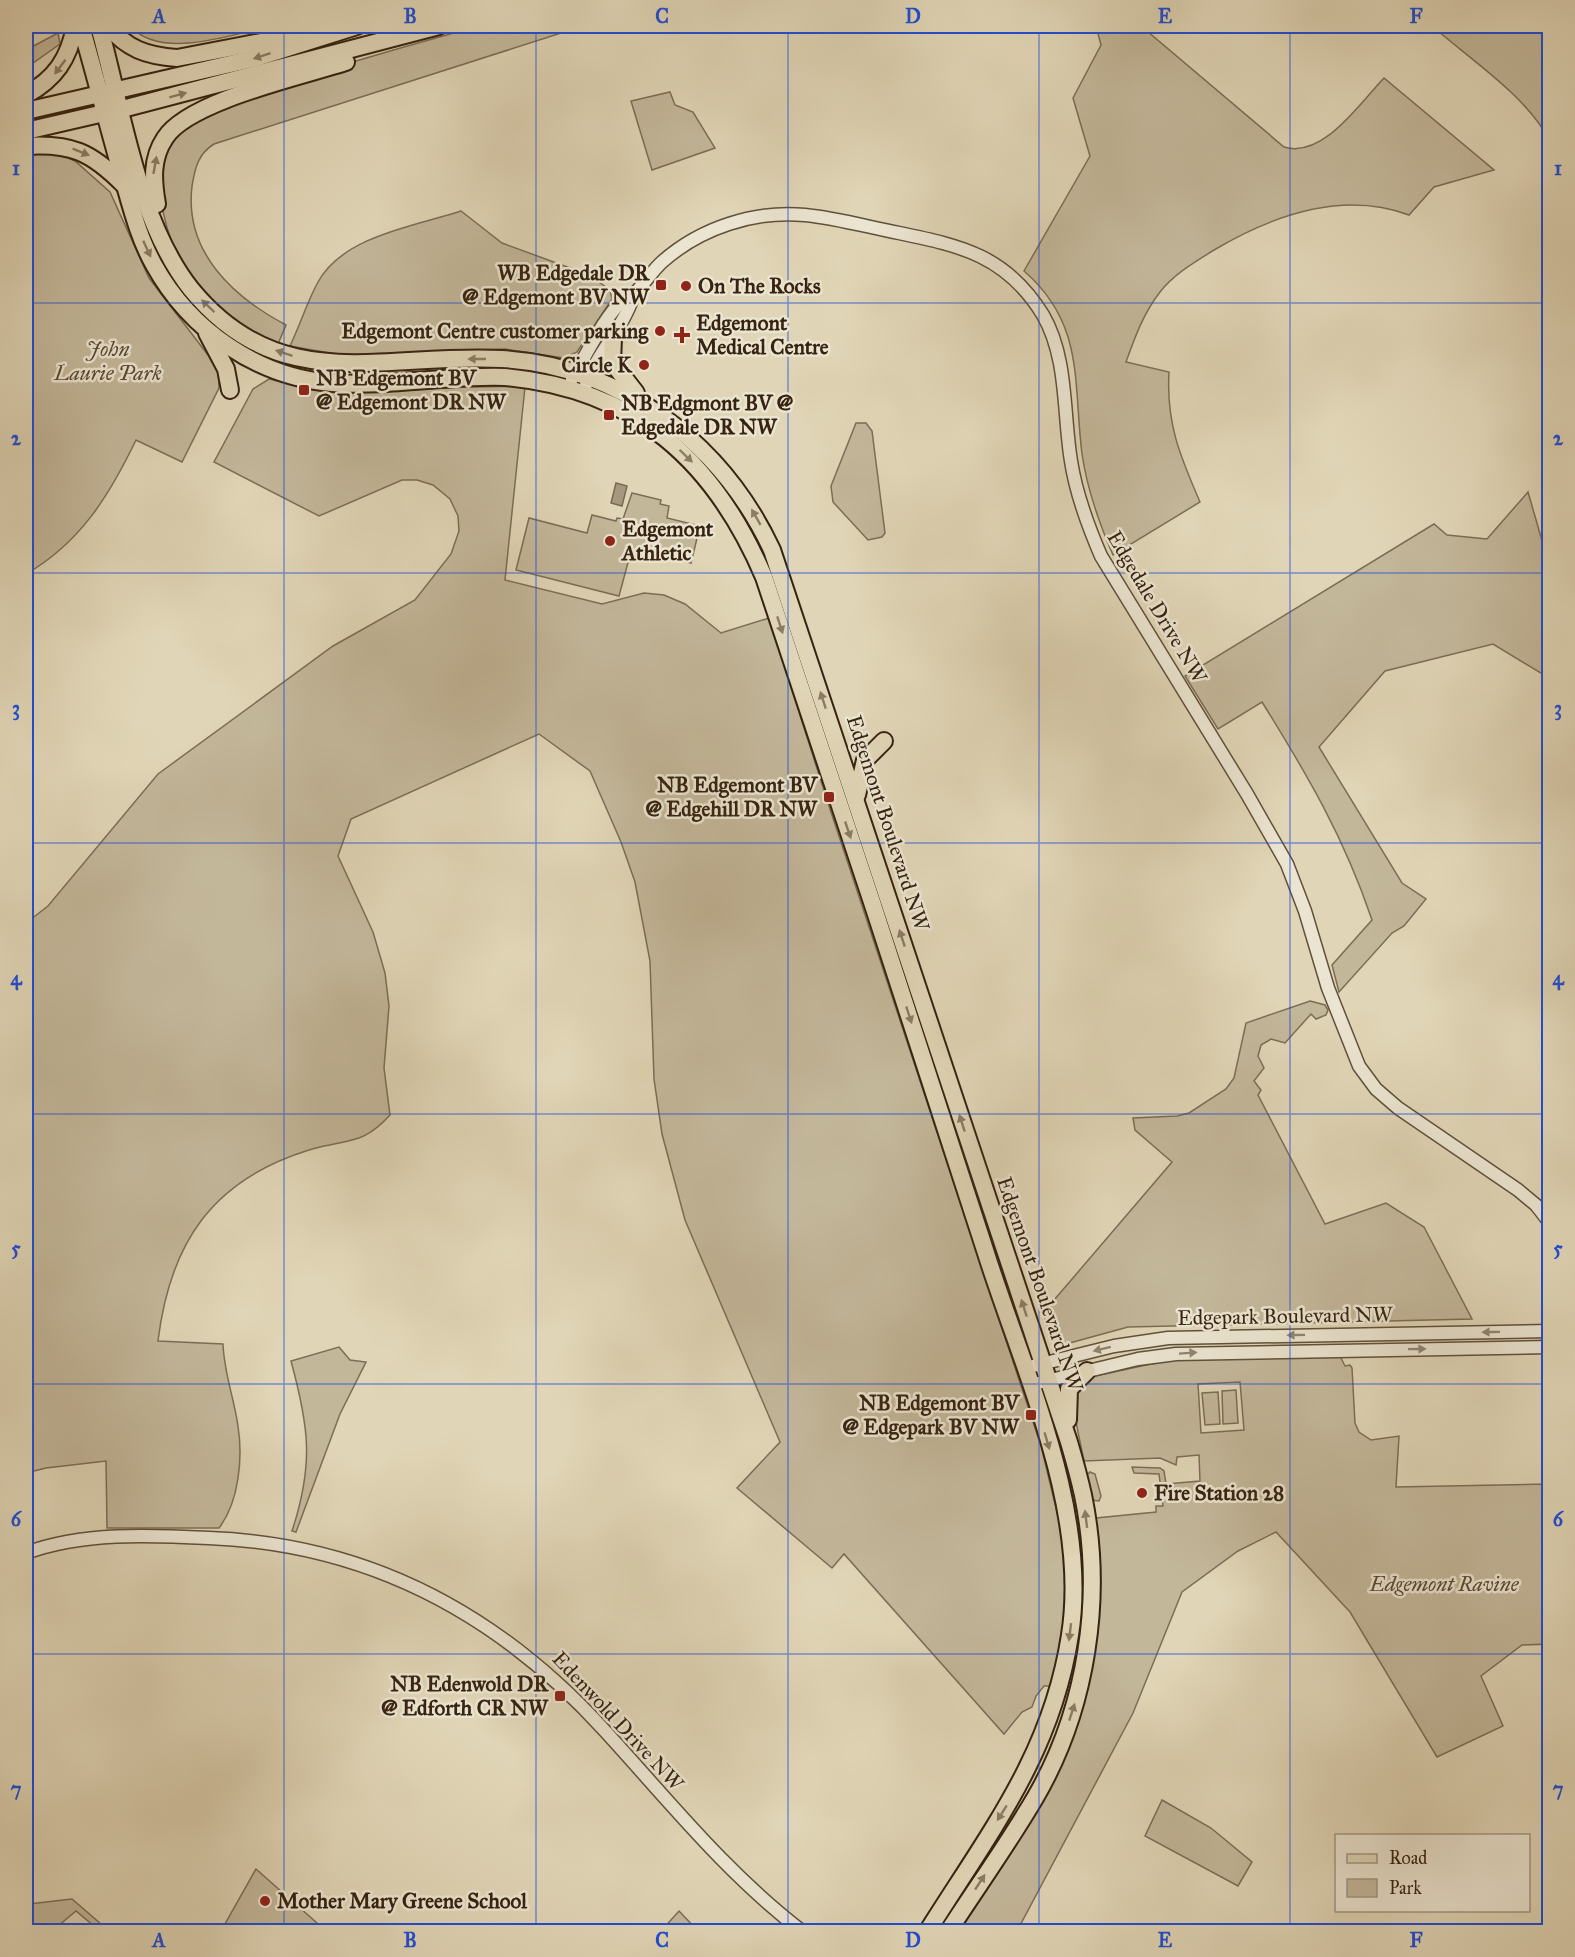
<svg xmlns="http://www.w3.org/2000/svg" width="1575" height="1957" font-family="'IM FELL Great Primer',serif">
<style>
.green{fill:#c3b79a;stroke:#7c6d56;stroke-width:1.5;fill-rule:evenodd}
.water{fill:#a6987e;stroke:#796952;stroke-width:1.5}
.lines{fill:none;stroke-linecap:round;stroke-linejoin:round}
.minor-casing{stroke:#60503a;stroke-width:15}
.major-casing{stroke:#362311;stroke-width:20}
.minor{stroke:#ebe4d0;stroke-width:12}
.major{stroke:#e0d5b6;stroke-width:16}
.oneway{fill:#8b7c64}
.oneway2{fill:#908470}
.grid{fill:none;stroke:#1d4ed8;stroke-width:1.5;stroke-opacity:0.55}
.poi-dot{fill:#8f2418;stroke:#ebe4d0;stroke-width:2}
.labels{text-anchor:middle;stroke-width:5;stroke-linejoin:round;paint-order:stroke}
.poi-label{font-size:21px;font-weight:bold;fill:#362311;stroke:#ebe4d0;text-anchor:start}
.park-label{font-size:21px;font-style:italic;fill:#594833;stroke:#ebe4d0}
.street-label{font-size:21px;fill:#362311;stroke:#ebe4d0}
.neatline{fill:none;stroke:#1d4ed8;stroke-width:2}
.grid-label{font-size:20px;text-anchor:middle;font-weight:bold;fill:#1d4ed8}
</style>
<rect width="100%" height="100%" fill="#e0d5b6"/>
<filter id="stains"><feTurbulence type="fractalNoise" baseFrequency=".00333" numOctaves="4"/><feColorMatrix values="0 0 0 0 .2 0 0 0 0 .09 0 0 0 0 .02 0 0 0 .5 -.17"/></filter>
<radialGradient id="worn" r=".72"><stop offset=".6" stop-color="#630" stop-opacity="0"/><stop offset="1" stop-color="#630" stop-opacity=".3"/></radialGradient>
<g class="green">
<path d="M130 26H272C232 34 161 61 130 26Z"/>
<path d="M478 26H583L214 144C198 154 195 168 192 186 184 252 233 297 286 325L278 344C233 329 189 288 172 243 159 207 150 157 181 127 188 120 204 116 214 112 296 75 392 51 478 26Z"/>
<path d="M1096 26H1141L1284 147C1323 159 1360 103 1384 78L1494 170 1434 187 1409 215C1342 190 1273 215 1214 250 1195 262 1174 274 1160 292 1143 314 1135 337 1126 362L1169 372C1166 423 1180 456 1200 502L1113 555C1099 523 1087 488 1082 454 1073 382 1085 324 1024 271L1090 156 1073 98 1101 45Z"/>
<path d="M1432 26H1549V139C1525 95 1470 59 1432 26Z"/>
<path d="M58 33 60 44 26 68V50Z"/>
<path d="M670 92 675 105 693 112 715 148 652 170 631 101Z"/>
<path d="M26 152H55L75 161 110 192 149 278 218 368 219 388 182 462 136 440C109 496 80 543 26 574Z"/>
<path d="M461 211 502 243 589 275 610 290 612 299 577 352 564 358 505 349 341 355 290 346C300 325 307 302 318 282 343 236 415 226 461 211Z"/>
<path d="M269 379C283 382 296 386 310 388 379 397 454 383 525 387L505 580 602 604 644 593 664 595 685 604 721 633 769 618 827 800 1041 1446 1063 1537 1065 1582 1064 1618 1053 1686H1044L1036 1696 1032 1707 1022 1712 1004 1734 844 1554 832 1568 737 1488 780 1442 685 1220 662 1134 654 1079 650 961 635 882 621 842 590 771 539 734 351 819 338 856 373 932 385 973 389 1006 384 1068 390 1115C361 1147 347 1138 309 1150 212 1180 170 1243 158 1341L223 1344C224 1373 234 1398 238 1426 243 1458 239 1502 219 1528H107L106 1461 46 1468 26 1473V923L48 906 158 774 333 646 415 600 451 554 459 531 458 516 450 499 433 485 417 480H402L319 516 214 462 253 389Z"/>
<path d="M856 423H866L872 431 885 533 882 537 868 540 833 502 831 486Z"/>
<path d="M1528 492 1549 565V678L1493 644 1385 671 1319 747 1402 883 1426 899 1404 926 1392 933 1339 992 1332 965 1372 920C1344 837 1308 776 1262 702L1218 729 1185 676 1434 524 1447 535 1487 539Z"/>
<path d="M632 493 661 500 660 504 669 506 667 518 700 526 691 563 640 550 638 556 630 555 619 596 516 570 529 518 587 533 592 515 616 521 617 518 623 519Z"/>
<path d="M1310 1001 1325 1005 1328 1010 1326 1015 1316 1019 1311 1014 1285 1043 1271 1039 1261 1045 1258 1056 1264 1068 1254 1081 1261 1090 1258 1095 1325 1224 1386 1203 1424 1227 1472 1319 1128 1327 1055 1347 1043 1313 1172 1162 1135 1130 1133 1118 1177 1116 1189 1113 1226 1089 1234 1078 1246 1023Z"/>
<path d="M339 1347 350 1360 366 1362 340 1414 296 1532 292 1531C314 1464 309 1427 291 1361Z"/>
<path d="M1340 1356 1345 1366 1350 1365 1352 1368 1355 1423 1359 1432 1371 1440 1399 1436 1396 1487 1549 1484V1644L1522 1645 1481 1676 1503 1726 1437 1757 1350 1612 1276 1532 1238 1551 1182 1592 1133 1713 1017 1931 956 1932 1078 1718C1097 1653 1106 1587 1094 1521L1096 1518 1156 1512V1506H1163L1159 1474 1134 1473 1132 1467 1160 1468 1164 1471 1166 1484 1200 1481 1199 1455 1177 1457 1176 1465 1160 1458 1084 1461 1073 1408V1394L1090 1377 1170 1360ZM1240 1382 1244 1430 1201 1433 1198 1384Z"/>
<path d="M1236 1390 1238 1423 1223 1424 1222 1391Z"/>
<path d="M1218 1392 1220 1424 1205 1425 1202 1393Z"/>
<path d="M1090 1472 1095 1474 1101 1496 1099 1501 1091 1500 1086 1476Z"/>
<path d="M1162 1800 1211 1828 1252 1862 1238 1886 1145 1836Z"/>
<path d="M256 1869 326 1931H221Z"/>
<path d="M72 1899 109 1931H100L76 1911 52 1931H29L26 1928V1901L29 1904Z"/>
<path d="M679 1911 698 1931H661Z"/>
</g>
<path class="water" d="M616 483 627 486 622 506 611 503Z"/>
<g class="lines">
<g class="minor-casing">
<g id="minor">
<path d="M572 379C586 355 599 327 617 306 622 300 630 298 635 293 645 283 652 271 662 262 700 228 755 210 805 215 836 218 868 227 899 233 962 246 1007 256 1043 315 1068 358 1063 413 1071 461 1076 494 1088 526 1101 556L1247 794 1287 864 1305 911 1328 988 1359 1066 1376 1089 1398 1108 1518 1190 1536 1205 1550 1223"/>
<path d="M586 385C597 352 624 328 634 294"/>
<path d="M1025 1368 1114 1346 1168 1338 1550 1331"/>
<path d="M1030 1385 1138 1359 1176 1354 1550 1347"/>
<path d="M26 1553C82 1532 150 1535 209 1538 368 1544 499 1614 605 1731 669 1801 727 1874 803 1932"/>
</g>
</g>
<g class="major-casing">
<g id="major">
<path d="M81 26C95 75 108 125 122 175 131 206 138 236 154 265 190 330 257 377 332 383 390 387 448 375 505 377 635 389 714 460 764 577 839 801 913 1025 985 1250 1022 1368 1090 1510 1070 1635 1052 1754 989 1833 927 1932"/>
<path d="M99 26C122 108 137 221 191 289 281 399 385 352 502 359 621 366 722 443 772 550L1069 1442C1074 1459 1079 1477 1083 1495 1104 1596 1087 1709 1035 1798 1008 1844 977 1887 948 1932"/>
<path d="M108 26C127 49 147 56 177 58L303 34"/>
<path d="M26 95C55 79 69 59 75 26"/>
<path d="M26 111 252 59 357 26"/>
<path d="M26 131 130 107 439 26"/>
<path d="M26 146C71 143 91 152 123 184"/>
<path d="M157 204C153 181 151 159 165 138 188 101 303 76 346 62"/>
<path d="M207 333 226 369 230 390"/>
<path d="M613 338 612 362 636 393"/>
<path d="M857 795 865 760 884 741"/>
<path d="M1068 1420 1069 1389 1087 1371"/>
</g>
</g>
<use href="#minor" class="minor"/>
<use href="#major" class="major"/>
</g>
<defs><path id="oneway-solid" d="M-6-.8H1V-3.2L6.5 0L1 3.2V.8H-6Z" transform="scale(1.5)"/></defs>
<g class="oneway">
<use href="#oneway-solid" transform="translate(262 56) rotate(162)"/>
<use href="#oneway-solid" transform="translate(60 67) rotate(127)"/>
<use href="#oneway-solid" transform="translate(178 95) rotate(-15)"/>
<use href="#oneway-solid" transform="translate(81 152) rotate(22)"/>
<use href="#oneway-solid" transform="translate(155 165) rotate(-80)"/>
<use href="#oneway-solid" transform="translate(147 249) rotate(65)"/>
<use href="#oneway-solid" transform="translate(208 306) rotate(-136)"/>
<use href="#oneway-solid" transform="translate(284 353) rotate(-162)"/>
<use href="#oneway-solid" transform="translate(477 359) rotate(180)"/>
<use href="#oneway-solid" transform="translate(686 456) rotate(44)"/>
<use href="#oneway-solid" transform="translate(756 517) rotate(-120)"/>
<use href="#oneway-solid" transform="translate(780 625) rotate(72)"/>
<use href="#oneway-solid" transform="translate(823 700) rotate(-108)"/>
<use href="#oneway-solid" transform="translate(848 830) rotate(71)"/>
<use href="#oneway-solid" transform="translate(902 938) rotate(-108)"/>
<use href="#oneway-solid" transform="translate(909 1015) rotate(72)"/>
<use href="#oneway-solid" transform="translate(962 1123) rotate(-108)"/>
<use href="#oneway-solid" transform="translate(1024 1308) rotate(-108)"/>
<use href="#oneway-solid" transform="translate(1047 1441) rotate(74)"/>
<use href="#oneway-solid" transform="translate(1086 1519) rotate(-97)"/>
<use href="#oneway-solid" transform="translate(1070 1632) rotate(97)"/>
<use href="#oneway-solid" transform="translate(1072 1712) rotate(-72)"/>
<use href="#oneway-solid" transform="translate(1002 1813) rotate(122)"/>
<use href="#oneway-solid" transform="translate(980 1882) rotate(-57)"/>
</g>
<g class="oneway2">
<use href="#oneway-solid" transform="translate(1491 1332) rotate(179)"/>
<use href="#oneway-solid" transform="translate(1296 1335) rotate(179)"/>
<use href="#oneway-solid" transform="translate(1102 1349) rotate(166)"/>
<use href="#oneway-solid" transform="translate(1417 1349) rotate(-1)"/>
<use href="#oneway-solid" transform="translate(1188 1353) rotate(-4)"/>
</g>
<path class="grid" d="M284 26V1932M536 26V1932M788 26V1932M1039 26V1932M1290 26V1932M26 303H1550M26 573H1550M26 843H1550M26 1114H1550M26 1384H1550M26 1654H1550"/>
<g class="poi-dot">
<rect x="655" y="279" width="12" height="12" rx="3"/>
<circle cx="686" cy="286" r="6"/>
<circle cx="660" cy="331" r="6"/>
<path d="M679 326h6v6h6v6h-6v6h-6v-6h-6v-6h6z"/>
<circle cx="644" cy="365" r="6"/>
<rect x="298" y="384" width="12" height="12" rx="3"/>
<rect x="603" y="409" width="12" height="12" rx="3"/>
<circle cx="610" cy="541" r="6"/>
<rect x="823" y="791" width="12" height="12" rx="3"/>
<rect x="1025" y="1409" width="12" height="12" rx="3"/>
<circle cx="1142" cy="1493" r="6"/>
<rect x="554" y="1690" width="12" height="12" rx="3"/>
<circle cx="265" cy="1901" r="6"/>
</g>
<g class="labels">
<g class="poi-label">
<text x="649" y="280" text-anchor="end">WB Edgedale DR<tspan x="649" dy="24">@ Edgemont BV NW</tspan></text>
<text x="698" y="293">On The Rocks</text>
<text x="696" y="330">Edgemont<tspan x="696" dy="24">Medical Centre</tspan></text>
<text x="648" y="338" text-anchor="end">Edgemont Centre customer parking</text>
<text x="632" y="372" text-anchor="end">Circle K</text>
<text x="316" y="385">NB Edgemont BV<tspan x="316" dy="24">@ Edgemont DR NW</tspan></text>
<text x="621" y="410">NB Edgmont BV @<tspan x="621" dy="24">Edgedale DR NW</tspan></text>
<text x="622" y="536">Edgemont<tspan x="622" dy="24">Athletic</tspan></text>
<text x="817" y="792" text-anchor="end">NB Edgemont BV<tspan x="817" dy="24">@ Edgehill DR NW</tspan></text>
<text x="1019" y="1410" text-anchor="end">NB Edgemont BV<tspan x="1019" dy="24">@ Edgepark BV NW</tspan></text>
<text x="1154" y="1500">Fire Station 28</text>
<text x="548" y="1691" text-anchor="end">NB Edenwold DR<tspan x="548" dy="24">@ Edforth CR NW</tspan></text>
<text x="277" y="1908">Mother Mary Greene School</text>
</g>
<g class="park-label">
<text x="108" y="356">John<tspan x="108" dy="24">Laurie Park</tspan></text>
<text x="1444" y="1591">Edgemont Ravine</text>
</g>
<g class="street-label">
<text transform="translate(1157 607) rotate(59)" y="7">Edgedale Drive NW</text>
<text transform="translate(888 823) rotate(72)" y="7">Edgemont Boulevard NW</text>
<text transform="translate(1040 1284) rotate(71)" y="7">Edgemont Boulevard NW</text>
<text transform="translate(1285 1316) rotate(-1)" y="7">Edgepark Boulevard NW</text>
<text transform="translate(618 1721) rotate(47)" y="7">Edenwold Drive NW</text>
</g>
</g>
<rect width="1575" height="1957" fill="none" stroke="#e0d5b6" stroke-width="66"/>
<rect x="1335" y="1834" width="195" height="78" fill="#ebe4d0" stroke="#a39784" stroke-width="1.5"/>
<rect x="1347" y="1854" width="30" height="9" fill="#e0d5b6" stroke="#a39784" stroke-width="1.5"/>
<text x="1389" y="1864" font-size="18" fill="#362311">Road</text>
<rect x="1347" y="1879" width="30" height="18" fill="#c3b79a" stroke="#a39784" stroke-width="1.5"/>
<text x="1389" y="1894" font-size="18" fill="#362311">Park</text>
<rect x="33" y="33" width="1509" height="1891" class="neatline"/>
<g class="grid-label">
<text x="159" y="23">A</text>
<text x="410" y="23">B</text>
<text x="662" y="23">C</text>
<text x="913" y="23">D</text>
<text x="1165" y="23">E</text>
<text x="1416" y="23">F</text>
<text x="16" y="175">1</text>
<text x="1558" y="175">1</text>
<text x="16" y="445">2</text>
<text x="1558" y="445">2</text>
<text x="16" y="715">3</text>
<text x="1558" y="715">3</text>
<text x="16" y="985">4</text>
<text x="1558" y="985">4</text>
<text x="16" y="1255">5</text>
<text x="1558" y="1255">5</text>
<text x="16" y="1526">6</text>
<text x="1558" y="1526">6</text>
<text x="16" y="1796">7</text>
<text x="1558" y="1796">7</text>
<text x="159" y="1947">A</text>
<text x="410" y="1947">B</text>
<text x="662" y="1947">C</text>
<text x="913" y="1947">D</text>
<text x="1165" y="1947">E</text>
<text x="1416" y="1947">F</text>
</g>
<rect width="100%" height="100%" filter="url(#stains)"/>
<rect width="100%" height="100%" fill="url(#worn)"/>
</svg>
